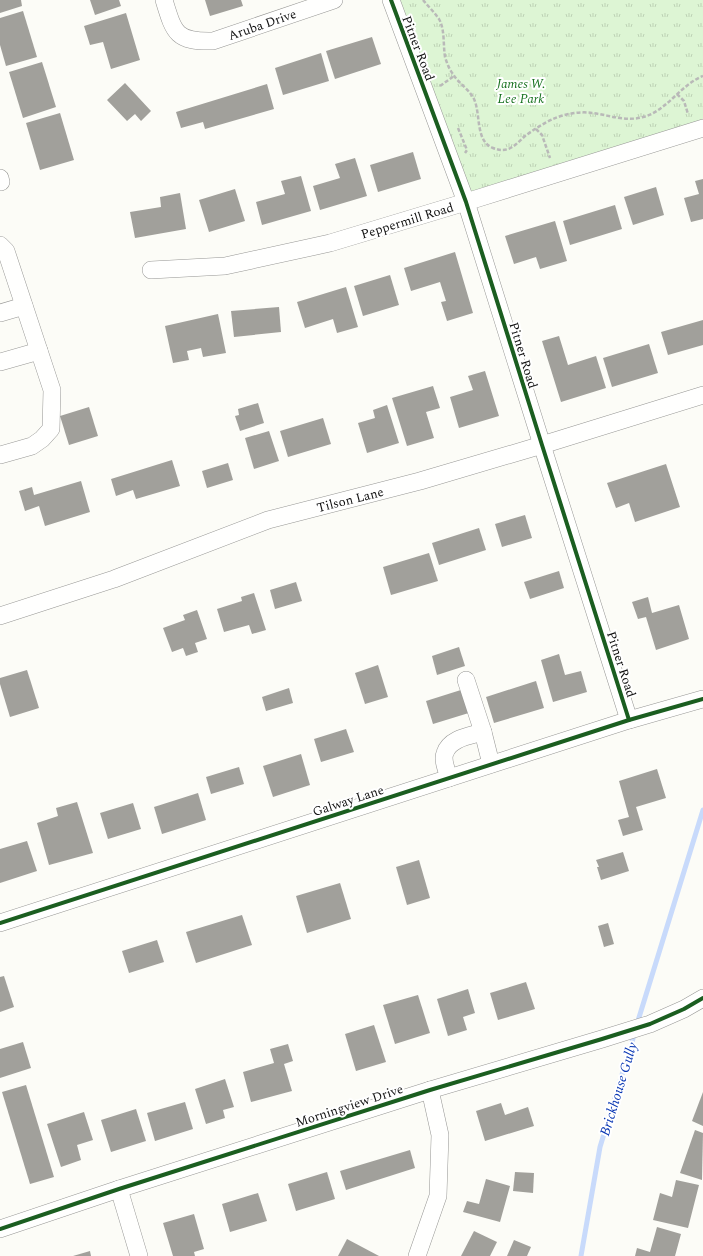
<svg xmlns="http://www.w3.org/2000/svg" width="703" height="1256" font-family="Spectral,serif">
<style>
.park{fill:url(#park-tufts)}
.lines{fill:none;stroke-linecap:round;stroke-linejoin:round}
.stream{stroke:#c8dafb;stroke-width:5}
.building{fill:#a1a09b}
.minor-casing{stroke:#979795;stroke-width:18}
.path{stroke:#b9b9b8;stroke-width:2.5;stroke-dasharray:4 2;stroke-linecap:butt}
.minor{stroke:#fffffe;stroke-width:17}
.cycleway-casing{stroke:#fff;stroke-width:6}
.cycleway{stroke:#1b5e20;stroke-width:4}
.labels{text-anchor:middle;stroke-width:4;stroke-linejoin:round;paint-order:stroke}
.street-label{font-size:13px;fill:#111;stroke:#fff}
.park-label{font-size:13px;font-style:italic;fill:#187220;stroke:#fff}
.water-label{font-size:14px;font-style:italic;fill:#0937b3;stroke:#fff}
</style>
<defs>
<pattern id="park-tufts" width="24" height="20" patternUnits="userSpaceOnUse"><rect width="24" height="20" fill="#ddf5d4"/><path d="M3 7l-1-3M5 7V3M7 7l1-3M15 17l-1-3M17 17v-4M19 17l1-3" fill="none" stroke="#bdd1b5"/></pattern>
</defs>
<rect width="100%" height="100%" fill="#fcfcf7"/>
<path class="park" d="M391 0H703V128L466 202Z"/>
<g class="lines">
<g class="stream">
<path d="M637 1024 703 810"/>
<path d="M581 1256 600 1147 635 1032"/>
</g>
</g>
<g class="building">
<path d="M0 0H21L22 6 0 13Z"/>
<path d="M90 0H119L121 6 95 15Z"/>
<path d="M205 0H241L243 6 210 16Z"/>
<path d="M23 11 37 57 6 66 0 45V18Z"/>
<path d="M126 13 140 60 111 69 103 42 90 45 84 26Z"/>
<path d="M372 37 381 64 335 79 326 51Z"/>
<path d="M321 53 329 81 283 95 275 68Z"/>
<path d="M42 62 56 107 23 118 9 72Z"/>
<path d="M125 83 151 111 141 121 135 114 127 121 107 100Z"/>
<path d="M267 84 274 109 205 129 203 122 181 128 176 112Z"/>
<path d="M60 113 74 160 40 170 26 123Z"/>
<path d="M413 152 421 179 378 192 370 165Z"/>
<path d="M355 158 367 196 320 210 313 186 340 178 335 164Z"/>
<path d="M301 176 311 211 262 225 256 202 285 194 281 181Z"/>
<path d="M703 179V219L691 222 684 198 699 194 695 181Z"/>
<path d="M656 187 664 215 633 225 624 197Z"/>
<path d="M235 189 245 221 209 232 199 200Z"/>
<path d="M180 193 186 229 135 238 130 212 161 207 160 197Z"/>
<path d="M615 205 622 229 570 245 563 221Z"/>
<path d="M555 221 567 261 540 269 536 257 514 264 505 236Z"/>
<path d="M455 252 473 313 447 321 441 302 446 301 440 282 411 291 404 268Z"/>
<path d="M390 275 399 305 363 316 354 286Z"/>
<path d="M346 287 358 327 337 333 333 319 305 328 297 302Z"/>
<path d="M279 307 281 332 234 337 231 311Z"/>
<path d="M218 314 226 353 203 357 201 348 187 351 189 360 173 363 165 326Z"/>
<path d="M703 320V345L668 355 661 332Z"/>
<path d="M559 336 568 365 596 356 606 388 561 402 542 341Z"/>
<path d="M649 344 658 373 612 387 603 358Z"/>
<path d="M485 371 499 416 459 428 450 397 473 390 468 376Z"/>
<path d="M433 386 440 408 426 412 434 438 407 446 392 398Z"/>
<path d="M258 403 264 423 240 431 235 416 239 415 238 409Z"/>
<path d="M387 405 399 443 367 453 358 423 375 418 373 410Z"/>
<path d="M89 407 98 436 69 445 60 416Z"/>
<path d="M323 418 331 444 288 457 280 431Z"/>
<path d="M269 431 279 461 254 469 245 438Z"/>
<path d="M172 460 180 486 136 499 133 490 116 496 111 479Z"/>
<path d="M228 463 233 480 207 488 202 471Z"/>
<path d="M666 464 680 507 635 522 629 503 616 508 607 483Z"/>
<path d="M81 481 90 512 45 526 39 506 25 511 19 491 32 487 34 495Z"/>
<path d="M525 515 532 538 502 547 495 524Z"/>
<path d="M479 528 486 550 439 565 432 543Z"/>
<path d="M429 553 438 581 391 595 383 567Z"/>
<path d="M559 571 564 588 530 599 524 582Z"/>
<path d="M296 582 302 601 275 609 270 590Z"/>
<path d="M254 593 266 630 252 634 249 625 224 632 217 609 242 601 241 597Z"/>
<path d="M648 597 652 613 679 605 689 639 656 650 646 617 638 619 632 602Z"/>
<path d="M197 610 207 639 195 643 198 652 186 656 183 648 172 652 163 628 185 620 183 615Z"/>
<path d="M459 647 465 666 437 675 432 656Z"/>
<path d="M559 654 565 675 581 671 587 692 553 702 541 660Z"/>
<path d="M378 665 388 697 365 704 355 673Z"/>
<path d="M27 670 39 708 10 717 0 684V678Z"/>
<path d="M536 681 544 708 494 723 486 697Z"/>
<path d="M289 688 293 703 266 711 262 697Z"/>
<path d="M464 689 472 712 433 724 426 701Z"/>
<path d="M346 729 354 752 321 762 314 739Z"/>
<path d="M301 754 310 785 273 797 263 766Z"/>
<path d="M239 767 244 784 211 794 206 777Z"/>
<path d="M657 769 666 798 636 807 643 830 623 836 618 820 629 817 619 781Z"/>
<path d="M198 793 206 820 162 834 154 807Z"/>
<path d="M77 802 93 853 49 865 37 823 58 816 56 808Z"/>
<path d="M133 803 141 829 108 839 100 813Z"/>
<path d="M27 841 37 871 0 883V849Z"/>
<path d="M623 852 629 871 601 880 597 867H599L596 860Z"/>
<path d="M419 860 430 898 407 905 396 867Z"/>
<path d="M340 883 351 919 307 933 296 896Z"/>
<path d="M242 915 252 945 196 963 186 932Z"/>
<path d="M608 923 614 944 604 947 598 926Z"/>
<path d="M157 940 164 962 129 973 122 951Z"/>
<path d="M4 976 14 1007 0 1012V977Z"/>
<path d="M526 982 535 1009 498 1020 490 993Z"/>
<path d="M468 989 475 1013 463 1017 467 1030 448 1036 437 999Z"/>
<path d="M418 995 430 1033 395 1044 383 1005Z"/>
<path d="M374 1025 386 1062 356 1071 345 1034Z"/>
<path d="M23 1042 31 1068 0 1078V1049Z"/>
<path d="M288 1044 293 1061 284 1064 292 1091 251 1102 243 1072 274 1063 270 1049Z"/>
<path d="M225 1079 234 1107 223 1110 225 1118 206 1124 195 1089Z"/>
<path d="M26 1085 54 1177 30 1184 2 1092Z"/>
<path d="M703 1092V1126L692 1121Z"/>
<path d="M185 1102 193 1129 155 1141 147 1113Z"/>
<path d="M501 1103 505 1115 528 1107 534 1126 485 1141 476 1111Z"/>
<path d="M136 1109 146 1141 111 1152 101 1120Z"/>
<path d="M84 1112 93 1140 77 1145 81 1160 61 1167 47 1124Z"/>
<path d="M695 1130 703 1133 702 1180 680 1173Z"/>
<path d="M410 1150 415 1168 346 1190 340 1171Z"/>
<path d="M327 1172 335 1199 296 1211 288 1184Z"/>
<path d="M515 1172 534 1173 533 1193 513 1191Z"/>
<path d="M486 1179 510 1186 500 1222 463 1212 467 1201 479 1204Z"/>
<path d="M676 1180 699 1185 688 1228 653 1220 660 1193 672 1197Z"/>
<path d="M258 1193 267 1221 230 1232 222 1204Z"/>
<path d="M194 1214 204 1249 194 1252 195 1256H173L163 1223Z"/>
<path d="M657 1227 681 1234 675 1256H635L637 1248 650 1252Z"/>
<path d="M474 1231 497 1242 490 1256H461Z"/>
<path d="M347 1239 379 1256H338Z"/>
<path d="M514 1240 531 1247 527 1256H507Z"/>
<path d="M90 1251 91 1256H73Z"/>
</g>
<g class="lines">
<g class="minor-casing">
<g id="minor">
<path d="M164 0C174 33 176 42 213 41L334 0"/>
<path d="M391 0 466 202 542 445 629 720"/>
<path d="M0 178 1 182"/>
<path d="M0 245 6 251 52 390 51 429 42 439 32 446 0 455"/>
<path d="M151 270 225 266 330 243 466 202 703 128"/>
<path d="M0 313 24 306"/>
<path d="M0 362 39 351"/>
<path d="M0 616 114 579 268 520 420 481 542 445 703 395"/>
<path d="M466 680 483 732 491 764"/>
<path d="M449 778C447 771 442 760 445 753 450 738 470 736 483 732"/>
<path d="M0 923 629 720 703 699"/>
<path d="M119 1189 139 1256"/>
<path d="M0 1229 119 1189 430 1090 602 1039 650 1024 684 1009 703 998"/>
<path d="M417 1256 438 1196 440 1135 430 1090"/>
</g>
</g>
<g class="path">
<path d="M423 0C428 6 434 12 439 19 445 30 443 44 445 57 447 63 449 69 453 74 458 83 469 89 474 99 481 114 475 141 493 148 509 154 515 145 525 136 533 130 544 123 553 119 564 114 580 111 592 113 609 115 626 122 643 117 667 111 680 85 703 76"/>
<path d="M440 86 454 76"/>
<path d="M677 94 684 101 688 114"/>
<path d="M458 128 467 150 465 153"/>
<path d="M536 129 542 135 550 158"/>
</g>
<use href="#minor" class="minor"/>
<g class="cycleway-casing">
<g id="cycleway">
<path d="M391 0 466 202 542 445 629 720"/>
<path d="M0 923 629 720 703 699"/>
<path d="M0 1229 119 1189 430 1090 602 1039 650 1024 684 1009 703 998"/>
</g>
</g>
<use href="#cycleway" class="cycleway"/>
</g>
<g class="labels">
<g class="street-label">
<text transform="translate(262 24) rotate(-19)" y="5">Aruba Drive</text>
<text transform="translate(419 48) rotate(69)" y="5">Pitner Road</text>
<text transform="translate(407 220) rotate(-17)" y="5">Peppermill Road</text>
<text transform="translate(524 355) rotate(73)" y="5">Pitner Road</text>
<text transform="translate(350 499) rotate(-14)" y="5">Tilson Lane</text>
<text transform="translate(622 664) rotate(72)" y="5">Pitner Road</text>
<text transform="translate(348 800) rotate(-18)" y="5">Galway Lane</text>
<text transform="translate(349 1105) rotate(-18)" y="5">Morningview Drive</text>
</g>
<g class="park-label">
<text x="521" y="88">James W.<tspan x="521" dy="15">Lee Park</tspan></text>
</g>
<g class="water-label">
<text transform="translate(618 1089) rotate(-73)" y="5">Brickhouse Gully</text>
</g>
</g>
</svg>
